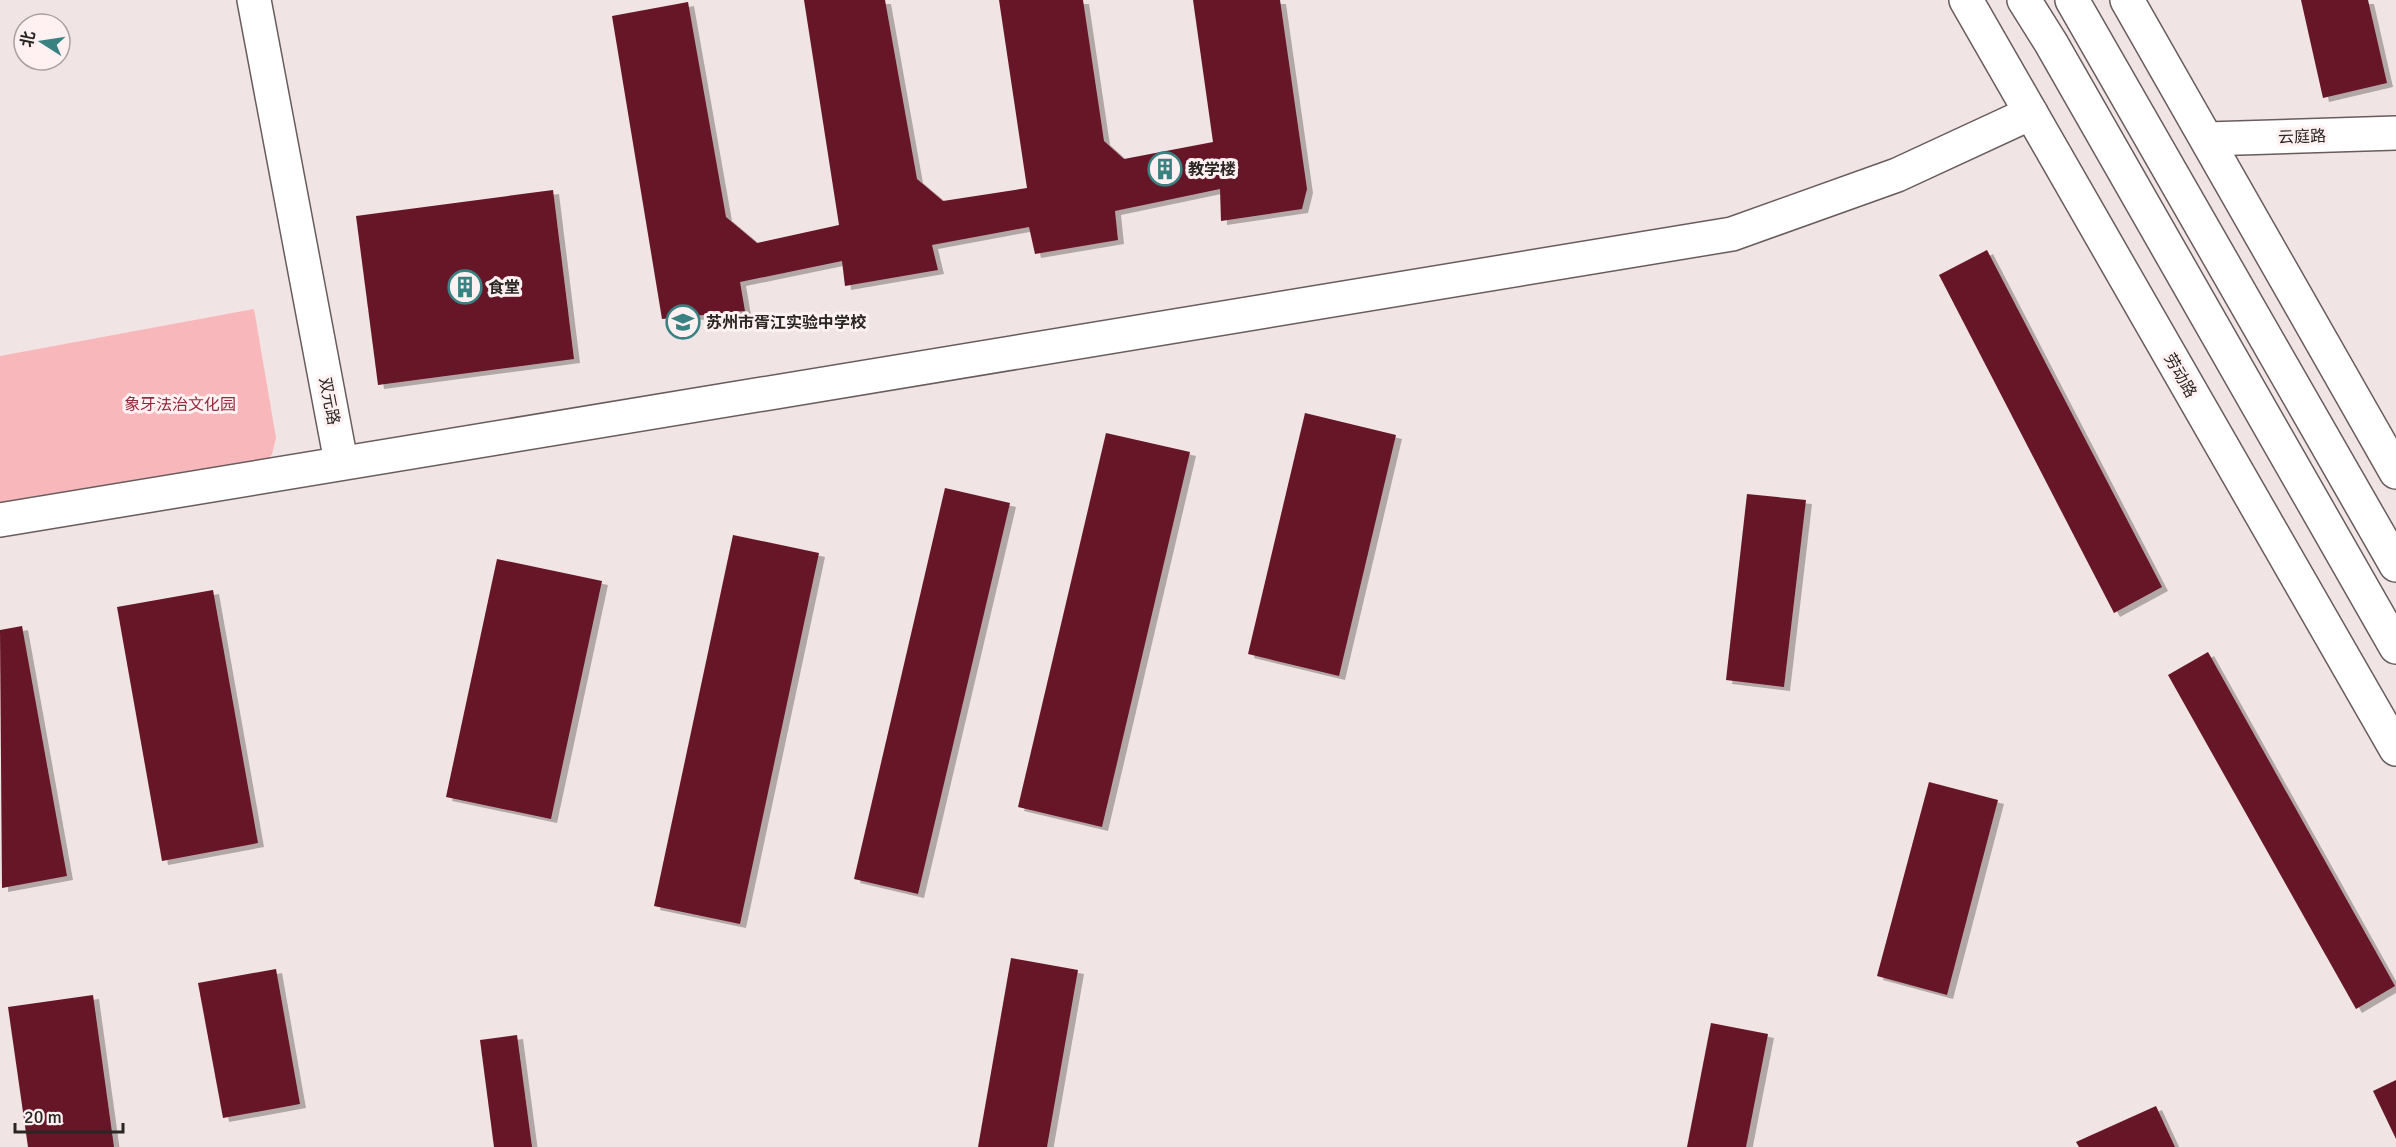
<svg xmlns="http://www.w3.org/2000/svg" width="2396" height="1147" font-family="Signika,'Noto Sans SC',sans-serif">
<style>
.green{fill:#f8b7bb}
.building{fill:#661625;filter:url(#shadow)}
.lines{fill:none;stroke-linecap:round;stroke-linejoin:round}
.minor-casing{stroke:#685c5d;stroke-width:36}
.major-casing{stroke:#685c5d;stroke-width:36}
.minor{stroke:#fff;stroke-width:33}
.major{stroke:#fff;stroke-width:33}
.labels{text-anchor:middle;stroke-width:6;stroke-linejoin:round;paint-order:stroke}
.street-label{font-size:16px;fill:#2b2626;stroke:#fff1f2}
.poi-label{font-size:16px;font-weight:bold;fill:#2b2626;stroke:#fff1f2;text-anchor:start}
.park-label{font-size:16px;fill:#95293c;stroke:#fff1f2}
</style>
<defs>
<filter id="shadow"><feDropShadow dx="6" dy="4" stdDeviation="0" flood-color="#0004"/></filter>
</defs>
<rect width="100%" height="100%" fill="#f1e4e4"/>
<path class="green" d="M254 309 276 438 272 454 260 471 0 514V356Z"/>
<g class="building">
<path d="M804 0H885L917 179 943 201 1027 188 999 0H1083L1104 141 1124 159 1213 142 1193 0H1280L1307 189 1302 209 1221 221 1220 189 1115 211 1118 240 1035 254 1029 227 932 245 938 270 845 286 842 261 740 282 745 311 662 319 612 16 688 2 726 217 757 243 839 225Z"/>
<path d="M2301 0H2368L2387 83 2323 98Z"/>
<path d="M553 190 574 359 378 385 356 216Z"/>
<path d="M1987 250 2162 587 2114 613 1939 275Z"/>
<path d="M1305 413 1396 435 1339 676 1248 654Z"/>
<path d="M1106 433 1190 452 1102 827 1018 807Z"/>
<path d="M945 488 1010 503 918 894 854 879Z"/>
<path d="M1747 494 1806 500 1784 687 1726 680Z"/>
<path d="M733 535 819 553 740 924 654 906Z"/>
<path d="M497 559 602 581 551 819 446 797Z"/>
<path d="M213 590 258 843 162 861 117 607Z"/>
<path d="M22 626 67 876 2 888 0 630Z"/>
<path d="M2208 652 2395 986 2356 1009 2168 675Z"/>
<path d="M1929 782 1998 800 1947 995 1877 976Z"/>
<path d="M1011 958 1078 970 1047 1147H978Z"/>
<path d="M276 969 300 1104 223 1118 198 983Z"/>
<path d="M93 995 114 1147H28L8 1007Z"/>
<path d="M1711 1023 1768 1034 1746 1147H1687Z"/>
<path d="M517 1035 532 1147H494L480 1040Z"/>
<path d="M2396 1080V1139L2373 1091Z"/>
<path d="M2156 1106 2175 1147H2079L2076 1142Z"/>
</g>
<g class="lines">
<g class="minor-casing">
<g id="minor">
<path d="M254 0 341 462"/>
<path d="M2207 139 2396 133"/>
<path d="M0 520 1732 234 1897 175 2031 113"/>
</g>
</g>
<g class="major-casing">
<g id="major">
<path d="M1966 0 2396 749"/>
<path d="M2024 0 2051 43 2396 647"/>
<path d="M2072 0 2396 565"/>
<path d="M2127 0 2396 472"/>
</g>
</g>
<use href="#minor" class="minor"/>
<use href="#major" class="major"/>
</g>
<defs>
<g id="building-ring" transform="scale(1.725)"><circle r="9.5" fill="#fff1f2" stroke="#3a8282" stroke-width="1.5"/><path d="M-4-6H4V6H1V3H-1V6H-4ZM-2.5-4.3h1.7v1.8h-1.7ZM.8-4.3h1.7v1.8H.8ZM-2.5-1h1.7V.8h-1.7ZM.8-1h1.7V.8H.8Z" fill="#3a8282"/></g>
<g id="school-ring" transform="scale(1.725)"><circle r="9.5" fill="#fff1f2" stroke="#3a8282" stroke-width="1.5"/><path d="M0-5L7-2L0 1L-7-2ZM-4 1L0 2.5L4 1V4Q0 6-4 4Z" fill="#3a8282"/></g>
</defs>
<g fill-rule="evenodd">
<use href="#building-ring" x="1165" y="169"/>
<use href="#building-ring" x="465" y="287"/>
<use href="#school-ring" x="683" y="322"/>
</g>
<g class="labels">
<g class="street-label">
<text transform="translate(2302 136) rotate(-2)" y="6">云庭路</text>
<text transform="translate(2181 375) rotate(60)" y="6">劳动路</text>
<text transform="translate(330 401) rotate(79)" y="6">双元路</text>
</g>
<g class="poi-label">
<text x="1188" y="175">教学楼</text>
<text x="488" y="293">食堂</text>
<text x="706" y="328">苏州市胥江实验中学校</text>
</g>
<g class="park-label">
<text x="180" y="410">象牙法治文化园</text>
</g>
</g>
<g transform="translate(42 42) rotate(282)"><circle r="28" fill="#fff1f2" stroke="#aaa0a0" stroke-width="1.5"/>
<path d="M0-4.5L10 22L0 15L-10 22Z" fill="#3a8282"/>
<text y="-9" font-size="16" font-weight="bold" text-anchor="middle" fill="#2b2626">北</text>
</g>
<path d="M15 1123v9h108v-9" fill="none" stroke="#2b2626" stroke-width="3"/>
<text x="24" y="1123" font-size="18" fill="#2b2626" stroke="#fff1f2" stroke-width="4.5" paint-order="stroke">20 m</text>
</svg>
